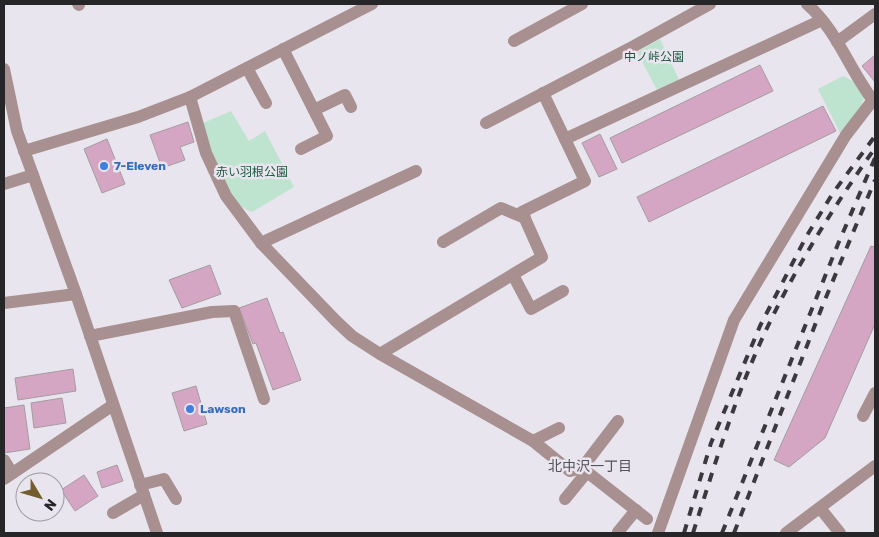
<svg xmlns="http://www.w3.org/2000/svg" width="879" height="537" font-family="Rubik,'Noto Sans JP',sans-serif">
<style>
.green{fill:#bee3cf}
.building{fill:#d5a6c3;stroke:#a49ca0}
.lines{fill:none;stroke-linecap:round;stroke-linejoin:round}
.minor{stroke:#a88f90;stroke-width:12}
.rail{stroke:#3b393d;stroke-width:4;stroke-dasharray:9 9;stroke-linecap:butt}
.shop-dot{fill:#3f7fe0;stroke:#e9e5ee;stroke-width:2}
.labels{text-anchor:middle;stroke-width:5;stroke-linejoin:round;paint-order:stroke}
.park-label{font-size:12px;fill:#1b593e;stroke:#e9e5ee}
.shop-label{font-size:12px;font-weight:bold;fill:#366cbe;stroke:#e9e5ee;text-anchor:start}
.neighbourhood-label{font-size:14px;fill:#555259;stroke:#e9e5ee}
</style>
<rect width="100%" height="100%" fill="#e9e5ee"/>
<g class="green">
<path d="M660 39 679 80 657 90 637 52Z"/>
<path d="M843 76 853 81 864 98 860 109 841 135 818 89Z"/>
<path d="M231 111 249 141 265 131 294 187 252 212C224 203 210 149 203 123Z"/>
</g>
<g class="building">
<path d="M875 55V82L862 66Z"/>
<path d="M760 65 773 91 622 163 610 138Z"/>
<path d="M823 106 836 131 649 222 637 197Z"/>
<path d="M188 122 194 142 180 147 185 160 162 168 150 135Z"/>
<path d="M600 134 617 169 599 177 582 143Z"/>
<path d="M107 139 125 184 102 193 84 149Z"/>
<path d="M871 246 875 247V324L825 438 789 467 774 460Z"/>
<path d="M210 265 221 294 182 308 169 280Z"/>
<path d="M267 298 280 333 283 332 301 380 273 390 256 343 253 344 239 308Z"/>
<path d="M73 369 76 391 18 400 15 378Z"/>
<path d="M196 386 207 424 184 431 172 393Z"/>
<path d="M62 398 66 423 34 428 31 403Z"/>
<path d="M24 405 30 449 4 453V408Z"/>
<path d="M117 465 123 481 102 488 97 472Z"/>
<path d="M84 475 98 496 75 511 61 490Z"/>
</g>
<g class="lines">
<g class="minor">
<path d="M78 4 79 5"/>
<path d="M807 4C838 31 850 72 875 103"/>
<path d="M514 41 582 4"/>
<path d="M837 42 875 14"/>
<path d="M283 49 327 136 301 149"/>
<path d="M247 68 266 103"/>
<path d="M4 69 17 131 76 294 157 533"/>
<path d="M190 97 206 153 226 196 261 243 336 321 352 336 380 354 533 441 570 471 582 468 618 421"/>
<path d="M314 110 345 95 351 107"/>
<path d="M486 123 634 46 710 4"/>
<path d="M565 139 822 20"/>
<path d="M24 151 138 117 190 97 372 4"/>
<path d="M4 184 33 175"/>
<path d="M443 242 501 208 525 218"/>
<path d="M261 243 416 171"/>
<path d="M513 275 531 309 563 291"/>
<path d="M4 303 76 294"/>
<path d="M90 336 212 312 234 311 264 399"/>
<path d="M380 354 542 257 522 212 585 181 543 93"/>
<path d="M863 416 875 393"/>
<path d="M533 441 559 428"/>
<path d="M4 460 12 473"/>
<path d="M582 468 647 519"/>
<path d="M4 479 113 405"/>
<path d="M140 485 164 479 176 499"/>
<path d="M565 499 587 472"/>
<path d="M820 508 840 533"/>
<path d="M113 513 144 495"/>
<path d="M618 532 636 510"/>
<path d="M658 533 734 320 846 135 873 100"/>
<path d="M786 533 875 466"/>
</g>
<g class="rail">
<path d="M684 533 711 443 760 326 806 237 833 193 875 136"/>
<path d="M693 533C715 464 736 393 768 326 798 263 835 205 875 148"/>
<path d="M722 533 838 244 875 158"/>
<path d="M734 533 824 302 875 180"/>
</g>
</g>
<g class="shop-dot">
<circle cx="104" cy="166" r="5"/>
<circle cx="190" cy="409" r="5"/>
</g>
<g class="labels">
<g class="park-label">
<text x="654" y="61">中ノ峠公園</text>
<text x="252" y="176">赤い羽根公園</text>
</g>
<g class="shop-label">
<text x="114" y="170">7-Eleven</text>
<text x="200" y="413">Lawson</text>
</g>
<g class="neighbourhood-label">
<text x="590" y="471">北中沢一丁目</text>
</g>
</g>
<rect width="879" height="537" fill="none" stroke="#262528" stroke-width="10"/>
<g transform="translate(40 497) rotate(128)"><circle r="24" fill="#e9e5ee" stroke="#9b989f"/>
<path d="M0-4L9 19L0 12L-9 19Z" fill="#755c2d"/>
<text y="-8" font-size="14" font-weight="bold" text-anchor="middle" fill="#262528">N</text>
</g>
</svg>
